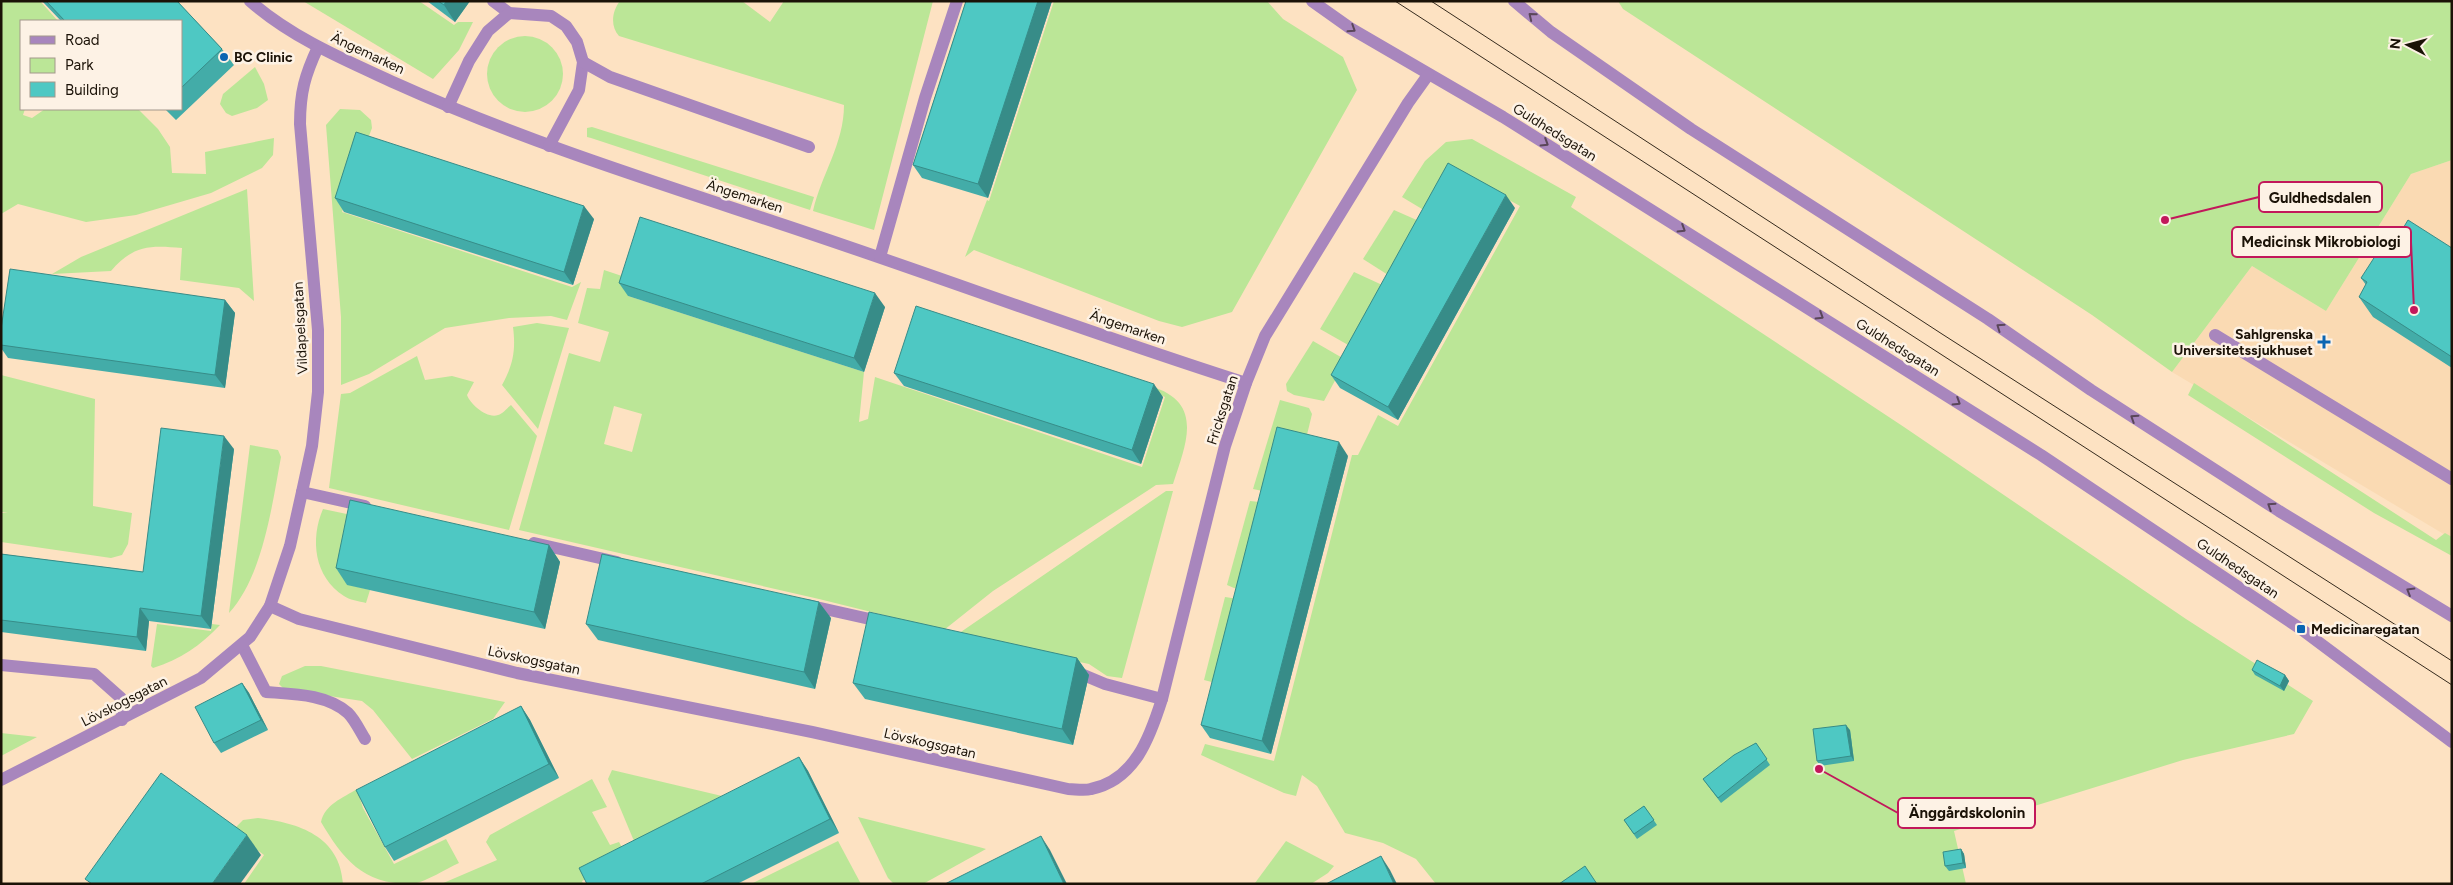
<svg xmlns="http://www.w3.org/2000/svg" width="2453" height="885" font-family="Figtree,sans-serif">
<style>
.built{fill:#fadab3}
.green{fill:#bbe697;fill-rule:evenodd}
.lines{fill:none;stroke-linecap:round;stroke-linejoin:round}
.minor{stroke:#a886bd;stroke-width:12}
.tram{stroke:#352a1d;stroke-width:1}
.wall{fill:#43aca8}
.shaded-wall{fill:#378c88}
.building{fill:#4ec8c3;stroke:#378c88}
.oneway{stroke:#5a4659}
.poi-dot{fill:#0a65b2;stroke:#fdf2e5;stroke-width:2}
.labels{text-anchor:middle;stroke-width:5;stroke-linejoin:round;paint-order:stroke}
.street-label{font-size:14px;fill:#1b1207;stroke:#fdf2e5}
.poi-label{font-size:14px;font-weight:bold;fill:#1b1207;stroke:#fdf2e5;text-anchor:start}
.leader{fill:none;stroke:#c2185b;stroke-width:2}
.callout-dot{fill:#c2185b;stroke:#fdf2e5;stroke-width:2}
.callout{fill:#fdf2e5;stroke:#c2185b;stroke-width:2}
.callout-label{font-size:15px;text-anchor:middle;font-weight:bold;fill:#1b1207}
</style>
<rect width="100%" height="100%" fill="#fde2c2"/>
<path class="built" d="M2452 160V539L2172 372 2252 266 2326 311 2411 174Z"/>
<g class="green">
<path d="M1 1H40L58 21H21V109H25L23 115 32 118 45 109H138L158 129 170 147 172 173 206 174 205 152 274 138 273 155 262 168 211 193 136 215 86 222 18 204 1 214Z"/>
<path d="M303 1H419L454 25 458 22H473L459 50 433 79Z"/>
<path d="M620 1H742L770 22 784 1H933L874 230 813 211C821 175 844 144 844 105L619 36C610 26 612 11 620 1Z"/>
<path d="M1054 1H1267L1283 19 1343 57 1357 90 1232 312 1182 327 1159 321 974 250 965 257 987 200 989 201Z"/>
<path d="M1618 1H2452V160L2411 174 2326 311 2252 266 2172 372 2092 315 1623 9Z"/>
<circle cx="525" cy="74" r="38"/>
<path d="M255 67 264 84 268 100 257 108 232 116 226 113 220 104 223 94Z"/>
<path d="M340 109 360 110 371 120 372 128 366 144H363L342 212 572 287 581 282 567 320 551 316 509 318 445 328 369 374 341 385V317L326 125Z"/>
<path d="M592 127 814 197 810 210 591 138 587 137V128Z"/>
<path d="M1472 139 1576 197 1571 207 1904 427 2186 619 2313 701 2294 734 2183 760 1954 831 1966 884H1436L1416 859 1383 843 1345 833 1317 786 1302 775 1296 796 1284 793 1201 755 1205 744 1274 761 1352 455H1358L1378 415 1398 426 1520 206 1458 172 1432 215 1402 197 1425 161 1446 142Z"/>
<path d="M247 189 254 301 239 288 180 280 182 248C150 245 133 245 111 271L52 274 81 257Z"/>
<path d="M1394 210 1428 225 1396 280 1363 259Z"/>
<path d="M604 270 634 280 628 296 864 372 859 422 868 419 875 377 1142 467 1165 397 1150 390V386C1205 402 1186 444 1173 484L1156 485 1147 491 993 591 944 630 819 599 519 530 569 353 600 362 609 332 578 323 587 288 600 289ZM614 406 642 414 632 452 604 444Z"/>
<path d="M1354 272 1391 289 1357 350 1320 329Z"/>
<path d="M537 323 569 328 538 429 502 385C513 365 516 350 513 327Z"/>
<path d="M1313 341 1346 360 1324 401 1294 395 1287 391 1286 384Z"/>
<path d="M417 356 425 380 452 376 474 382 467 395C470 404 487 419 498 415 503 414 507 408 511 405L537 436 509 530 329 488 341 394 350 393Z"/>
<path d="M1 375 95 399 93 506 132 513 128 544 122 555 111 558 1 542V513L8 512H1Z"/>
<path d="M2194 383 2436 540 2445 533 2452 537V556L2374 513 2188 395Z"/>
<path d="M1280 400 1309 408 1312 414 1305 443 1272 493 1253 489Z"/>
<path d="M250 445 278 450 281 457C272 505 263 576 229 613Z"/>
<path d="M1166 491H1173L1122 678 1107 676 1089 664 955 636Z"/>
<path d="M1250 501 1269 503 1247 589 1234 588 1227 585Z"/>
<path d="M323 509 361 517 346 584 370 590 366 603C359 601 349 600 344 596 314 577 310 539 323 509Z"/>
<path d="M1225 597 1245 600 1223 685 1204 680Z"/>
<path d="M157 624 211 631 212 624 220 625C200 646 181 659 153 668L151 666Z"/>
<path d="M305 666H321L505 702 493 719 412 759 373 710 362 701 284 689 279 684 282 676Z"/>
<path d="M1 733 37 737 1 756Z"/>
<path d="M612 770 722 796 634 841 608 779Z"/>
<path d="M592 779 607 807 592 812 610 845 619 842 627 857 582 881 583 884H441L497 860 486 842 490 835Z"/>
<path d="M357 789 363 808 394 864 446 839 459 863C445 869 428 881 413 884 363 885 343 859 321 822 325 804 343 798 357 789Z"/>
<path d="M858 817 979 847 986 849 923 884H894L888 878Z"/>
<path d="M258 818C299 823 340 836 343 884H244L264 855 232 831 243 820Z"/>
<path d="M838 841 861 884H751Z"/>
<path d="M1286 841 1334 866 1328 873 1311 884 1255 883Z"/>
</g>
<g class="lines">
<g class="minor">
<path d="M250 1C292 38 345 60 395 83 519 139 649 180 778 223 935 275 1089 333 1246 383"/>
<path d="M493 1 509 13 551 16 566 26 577 42 583 62 579 90 549 146"/>
<path d="M1312 1 1350 28 1503 117 2041 455 2301 629 2452 742"/>
<path d="M1514 1 1551 32 1691 129 1988 319 2091 390 2279 511 2452 616"/>
<path d="M583 62 610 77 809 147"/>
<path d="M448 107 469 61 488 31 509 13"/>
<path d="M880 257 925 98 957 1"/>
<path d="M2215 335 2452 479"/>
<path d="M302 492 365 506"/>
<path d="M534 543 617 562"/>
<path d="M807 605 883 622"/>
<path d="M270 606 299 619 517 673 812 732 1068 789C1075 789 1084 791 1091 789 1135 780 1150 737 1162 699L1225 446 1246 383 1265 336 1408 103 1428 75"/>
<path d="M242 645 266 692C293 694 327 694 348 713 355 720 360 731 365 739"/>
<path d="M1 665 94 674 121 698 122 720"/>
<path d="M1074 671 1105 684 1162 699"/>
<path d="M1 780 201 678 250 637 270 606 290 546 302 492 312 446 318 392V330L300 124C300 92 305 75 318 47"/>
</g>
<g class="tram">
<path d="M1395 1 2452 685"/>
<path d="M1431 1 1942 334 2452 661"/>
</g>
</g>
<g class="wall">
<path d="M42 1H177L222 49 234 65 176 120 165 109H181V21H61Z"/>
<path d="M427 1H470L455 22Z"/>
<path d="M966 1H1052L988 198 922 178 913 165Z"/>
<path d="M335 198 594 219 573 285 344 212Z"/>
<path d="M1515 208 1398 420 1340 388 1331 375Z"/>
<path d="M2399 235 2452 248V368L2373 317 2359 297 2366 285 2361 278Z"/>
<path d="M619 283 885 307 864 372 628 296Z"/>
<path d="M225 300 235 313 225 388 8 358 1 348V329Z"/>
<path d="M894 373 1163 397 1141 464 904 386Z"/>
<path d="M234 449 211 629 149 621 146 651 1 632V554L143 572Z"/>
<path d="M1348 456 1271 754 1210 738 1201 725Z"/>
<path d="M549 545 560 562 545 629 347 585 336 568Z"/>
<path d="M831 618 815 689 598 640 586 624Z"/>
<path d="M1077 658 1089 675 1073 745 865 699 853 683Z"/>
<path d="M2252 670 2285 675 2289 681 2284 691 2255 675Z"/>
<path d="M242 683 249 693 268 730 221 753 214 743Z"/>
<path d="M521 706 530 720 559 778 394 861 385 847Z"/>
<path d="M1850 730 1854 761 1820 766 1817 761Z"/>
<path d="M1756 743 1770 765 1721 803 1703 779Z"/>
<path d="M799 757 808 771 839 833 737 884H587Z"/>
<path d="M1644 806 1657 825 1637 839 1624 820Z"/>
<path d="M1961 849 1964 854 1966 868 1949 871 1945 866Z"/>
</g>
<g class="shaded-wall">
<path d="M446 1H470L455 22 444 5Z"/>
<path d="M1038 1H1052L988 198 978 184Z"/>
<path d="M1506 195 1515 208 1398 420 1388 407Z"/>
<path d="M584 206 594 219 573 285 564 272Z"/>
<path d="M875 293 885 307 864 372 854 358Z"/>
<path d="M225 300 235 313 225 388 215 375Z"/>
<path d="M1154 384 1163 397 1141 464 1132 450Z"/>
<path d="M224 436 234 449 211 629 201 616Z"/>
<path d="M1339 442 1348 456 1271 754 1262 741Z"/>
<path d="M549 545 560 562 545 629 534 612Z"/>
<path d="M819 602 831 618 815 689 804 672Z"/>
<path d="M140 608 149 621 146 651 137 637Z"/>
<path d="M1077 658 1089 675 1073 745 1062 729Z"/>
<path d="M2285 675 2289 681 2284 691 2280 686Z"/>
<path d="M242 683 249 693 268 730 261 720Z"/>
<path d="M521 706 530 720 559 778 549 764Z"/>
<path d="M1846 725 1850 730 1854 761 1851 756Z"/>
<path d="M799 757 808 771 839 833 830 819Z"/>
<path d="M247 835 261 855 240 884H212Z"/>
<path d="M1041 836 1050 850 1067 884H1064Z"/>
<path d="M1961 849 1964 854 1966 868 1963 863Z"/>
<path d="M1381 856 1390 870 1397 884H1394Z"/>
</g>
<g class="building">
<path d="M46 1H177L222 49 181 88V21H65Z"/>
<path d="M438 1H446L444 5Z"/>
<path d="M966 1H1038L978 184 913 165Z"/>
<path d="M356 132 584 206 564 272 335 198Z"/>
<path d="M1448 163 1506 195 1388 407 1331 375Z"/>
<path d="M640 217 875 293 854 358 619 283Z"/>
<path d="M2408 220 2452 248V357L2359 297 2367 282 2361 278 2392 230 2399 235Z"/>
<path d="M10 269 225 300 215 375 1 345V329Z"/>
<path d="M916 306 1154 384 1132 450 894 373Z"/>
<path d="M1277 427 1339 442 1262 741 1201 725Z"/>
<path d="M161 428 224 436 201 616 140 608 137 637 1 620V554L143 572Z"/>
<path d="M350 500 549 545 534 612 336 568Z"/>
<path d="M602 554 819 602 804 672 586 624Z"/>
<path d="M869 612 1077 658 1062 729 853 683Z"/>
<path d="M2257 660 2285 675 2280 686 2252 670Z"/>
<path d="M242 683 261 720 214 743 195 707Z"/>
<path d="M521 706 549 764 385 847 356 790Z"/>
<path d="M1846 725 1851 756 1817 761 1813 729Z"/>
<path d="M1756 743 1767 759 1718 798 1703 779 1734 755Z"/>
<path d="M799 757 830 819 701 884H587L579 868Z"/>
<path d="M161 773 247 835 212 884H92L85 879Z"/>
<path d="M1644 806 1654 820 1634 834 1624 820Z"/>
<path d="M1041 836 1064 884H945Z"/>
<path d="M1961 849 1963 863 1945 866 1943 852Z"/>
<path d="M1381 856 1394 884H1326Z"/>
<path d="M1585 866 1597 884H1559Z"/>
</g>
<defs><path id="oneway-chevron" d="M-2-3.5L2.5 0L-2 3.5" fill="none" stroke-width="1.6" stroke-linecap="round" stroke-linejoin="round" transform="scale(1.25)"/></defs>
<g class="oneway">
<use href="#oneway-chevron" transform="translate(1532 16) rotate(-141)"/>
<use href="#oneway-chevron" transform="translate(1352 29) rotate(33)"/>
<use href="#oneway-chevron" transform="translate(1545 143) rotate(32)"/>
<use href="#oneway-chevron" transform="translate(1682 229) rotate(32)"/>
<use href="#oneway-chevron" transform="translate(1820 316) rotate(32)"/>
<use href="#oneway-chevron" transform="translate(2000 327) rotate(-145)"/>
<use href="#oneway-chevron" transform="translate(1957 402) rotate(32)"/>
<use href="#oneway-chevron" transform="translate(2134 418) rotate(-147)"/>
<use href="#oneway-chevron" transform="translate(2271 506) rotate(-147)"/>
<use href="#oneway-chevron" transform="translate(2410 591) rotate(-149)"/>
</g>
<g class="poi-dot">
<circle cx="224" cy="57" r="5"/>
<path d="M2321.5 334.5h5v5h5v5h-5v5h-5v-5h-5v-5h5z"/>
<rect x="2296" y="624" width="10" height="10" rx="2.5"/>
</g>
<g class="labels">
<g class="street-label">
<text transform="translate(368 53) rotate(25)" y="5">Ängemarken</text>
<text transform="translate(1555 132) rotate(32)" y="5">Guldhedsgatan</text>
<text transform="translate(745 196) rotate(18)" y="5">Ängemarken</text>
<text transform="translate(1128 327) rotate(19)" y="5">Ängemarken</text>
<text transform="translate(300 328) rotate(-93)" y="5">Vildapelsgatan</text>
<text transform="translate(1898 347) rotate(32)" y="5">Guldhedsgatan</text>
<text transform="translate(1222 410) rotate(-72)" y="5">Fricksgatan</text>
<text transform="translate(2238 568) rotate(34)" y="5">Guldhedsgatan</text>
<text transform="translate(534 660) rotate(12)" y="5">Lövskogsgatan</text>
<text transform="translate(124 701) rotate(-27)" y="5">Lövskogsgatan</text>
<text transform="translate(930 743) rotate(13)" y="5">Lövskogsgatan</text>
</g>
<g class="poi-label">
<text x="234" y="62">BC Clinic</text>
<text x="2313" y="339" text-anchor="end">Sahlgrenska<tspan x="2313" dy="16">Universitetssjukhuset</tspan></text>
<text x="2311" y="634">Medicinaregatan</text>
</g>
</g>
<path class="leader" d="M2165 220L2259 197M2414 310L2411 242M1819 769L1898 813"/>
<g class="callout-dot">
<circle cx="2165" cy="220" r="5"/>
<circle cx="2414" cy="310" r="5"/>
<circle cx="1819" cy="769" r="5"/>
</g>
<g class="callout">
<rect x="2259" y="182" width="123" height="30" rx="5"/>
<rect x="2232" y="227" width="179" height="30" rx="5"/>
<rect x="1898" y="798" width="137" height="30" rx="5"/>
</g>
<g class="callout-label">
<text x="2320" y="203">Guldhedsdalen</text>
<text x="2321" y="247">Medicinsk Mikrobiologi</text>
<text x="1967" y="818">Änggårdskolonin</text>
</g>
<rect width="2453" height="885" fill="none" stroke="#1b1207" stroke-width="5"/>
<rect x="20" y="20" width="162" height="90" fill="#fdf2e5" stroke="#a3988c"/>
<rect x="30" y="36" width="25" height="8" fill="#a886bd" stroke="#a3988c"/>
<text x="65" y="45" font-size="15" fill="#1b1207">Road</text>
<rect x="30" y="58" width="25" height="15" fill="#bbe697" stroke="#a3988c"/>
<text x="65" y="70" font-size="15" fill="#1b1207">Park</text>
<rect x="30" y="82" width="25" height="15" fill="#4ec8c3" stroke="#a3988c"/>
<text x="65" y="95" font-size="15" fill="#1b1207">Building</text>
<g transform="translate(2408 45) rotate(276)" stroke="#fdf2e5" stroke-width="4" paint-order="stroke">
<path d="M0-4L9 19L0 12L-9 19Z" fill="#1b1207"/>
<text y="-8" font-size="14" font-weight="bold" text-anchor="middle" fill="#1b1207">N</text>
</g>
</svg>
